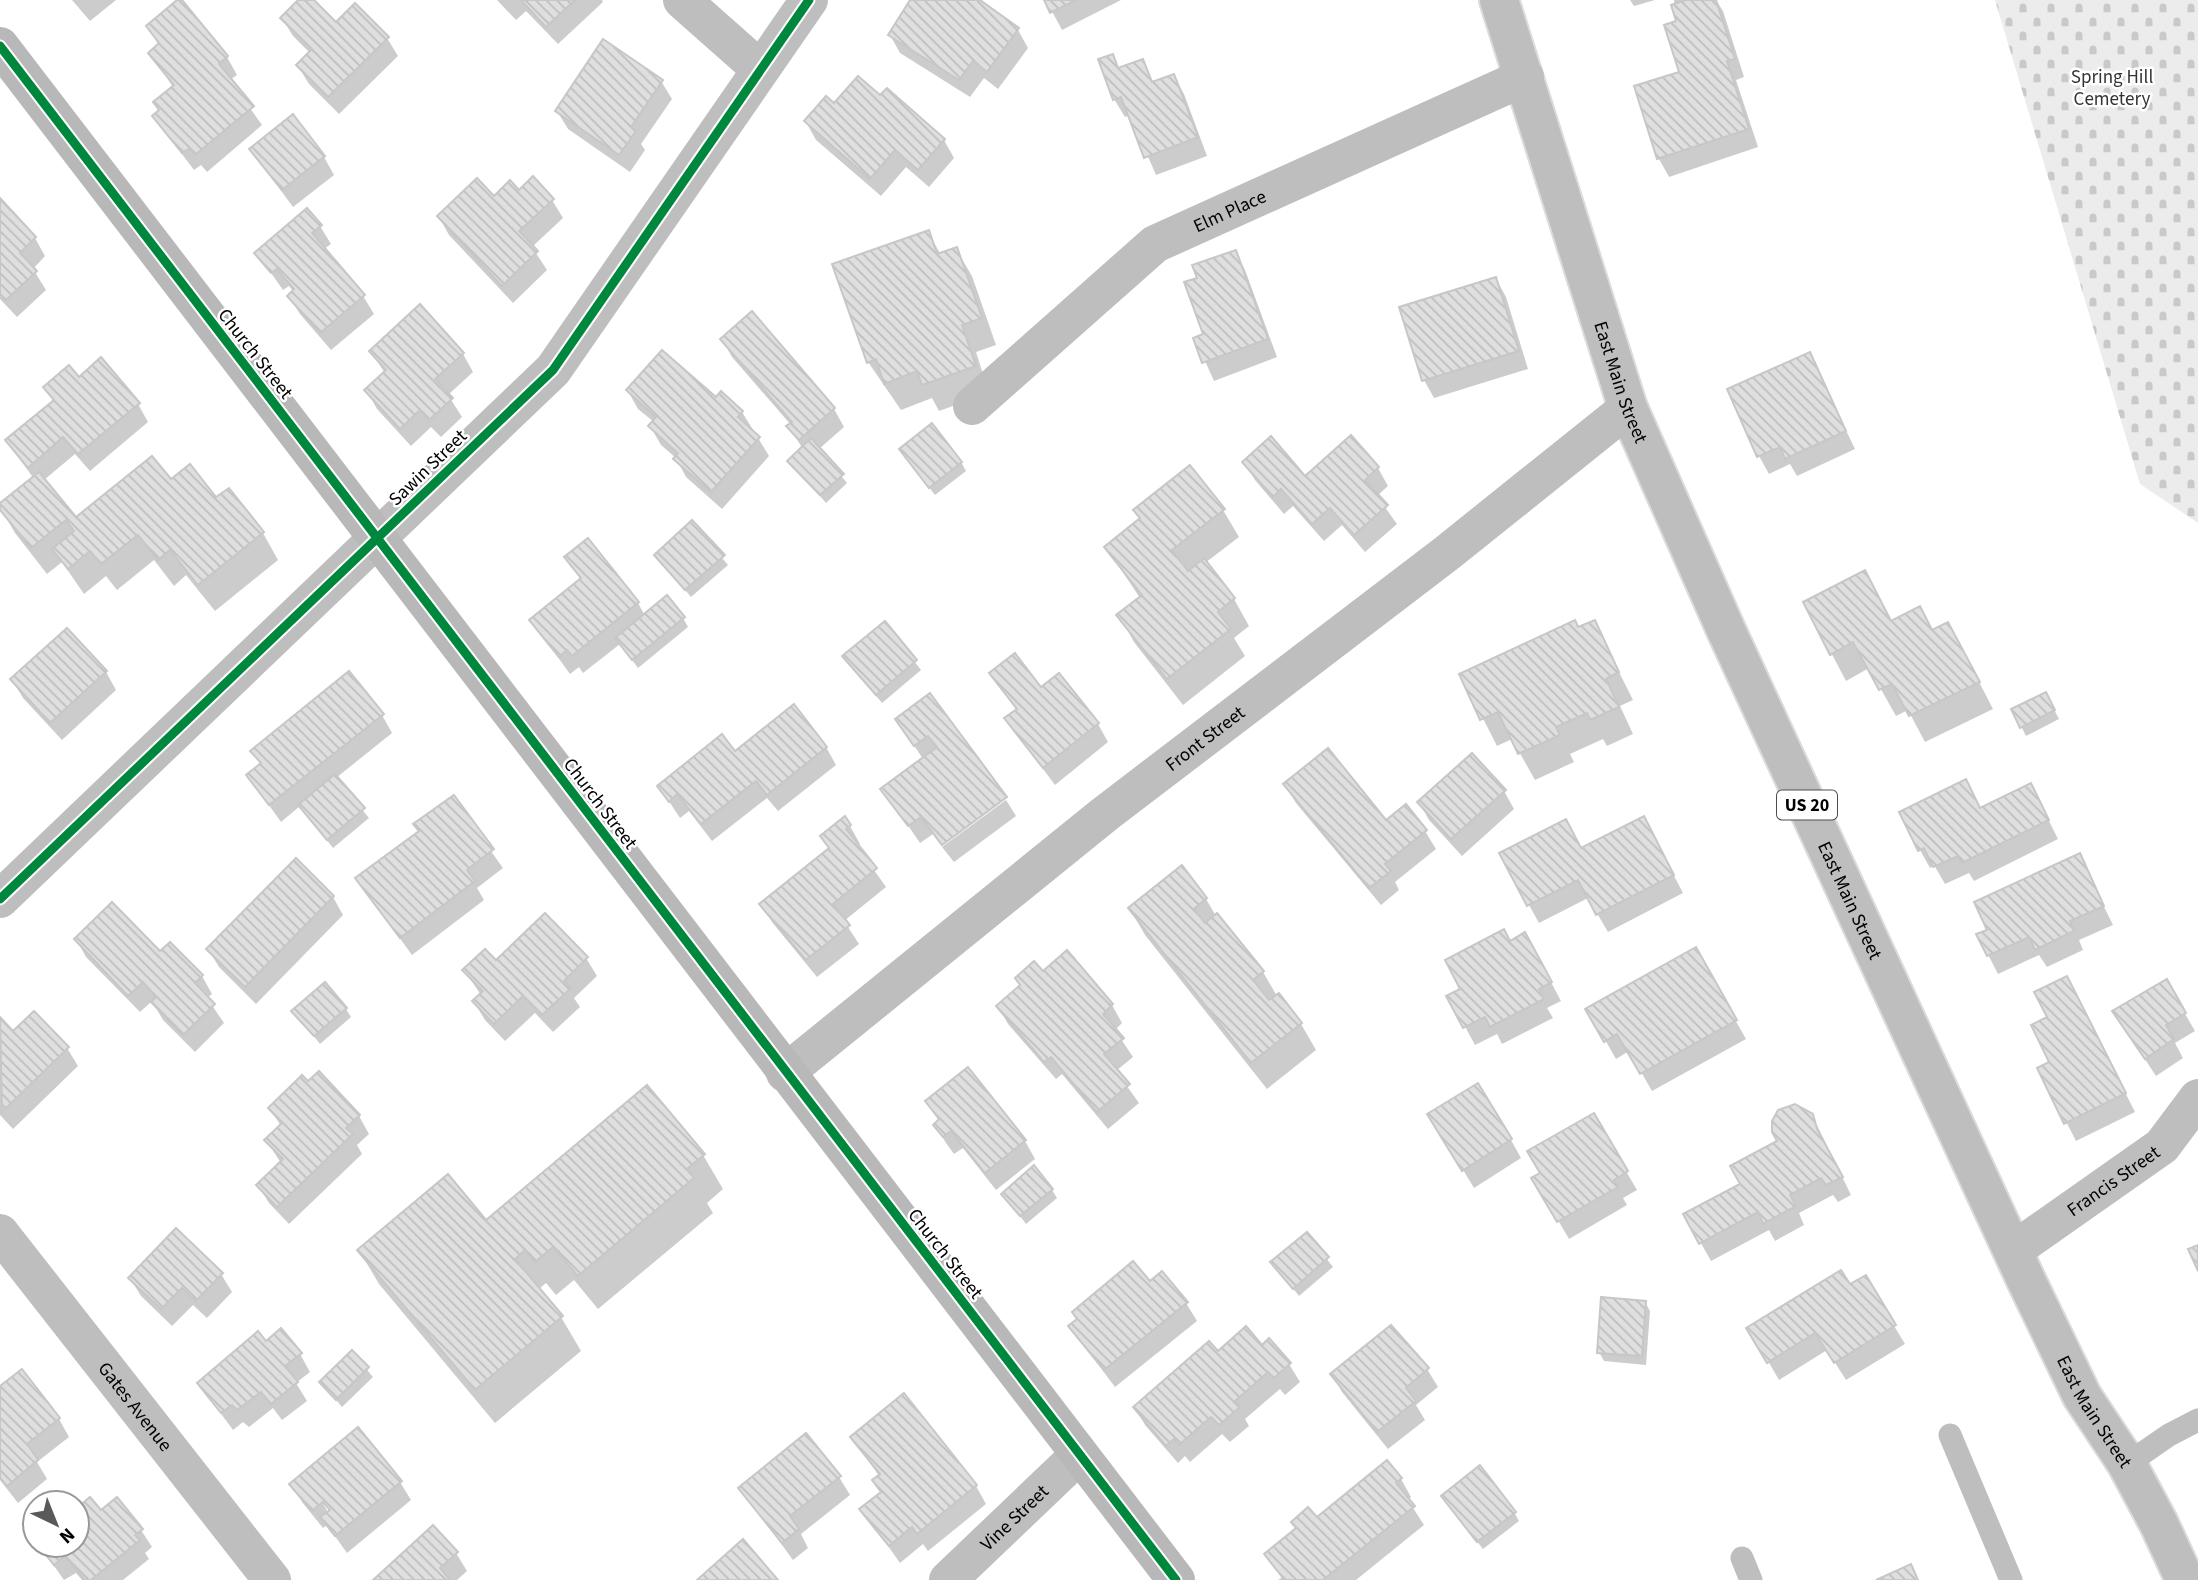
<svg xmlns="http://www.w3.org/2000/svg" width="2198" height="1580" font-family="'Source Sans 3',sans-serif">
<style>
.cemetery{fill:url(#cemetery-stones)}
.shadow{fill:#0003;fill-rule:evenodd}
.building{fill:url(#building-back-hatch);stroke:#c7c7c7;stroke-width:2}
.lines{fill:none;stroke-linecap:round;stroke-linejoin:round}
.primary-casing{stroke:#dbdbdb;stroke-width:42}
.lane{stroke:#bebebe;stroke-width:23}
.street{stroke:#bebebe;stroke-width:38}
.secondary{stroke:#b8b8b8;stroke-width:38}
.primary{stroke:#bebebe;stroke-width:38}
.cycleway-casing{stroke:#fff;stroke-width:13}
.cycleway{stroke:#00873e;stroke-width:9}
.labels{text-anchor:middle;stroke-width:5;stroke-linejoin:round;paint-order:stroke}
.shield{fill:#fff;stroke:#4c4c4c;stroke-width:2}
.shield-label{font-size:18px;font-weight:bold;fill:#000}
.park-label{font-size:19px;fill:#333;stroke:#fff}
.street-label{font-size:19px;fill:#000;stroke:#fff}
</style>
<defs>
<pattern id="cemetery-stones" width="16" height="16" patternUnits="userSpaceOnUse" patternTransform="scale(1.75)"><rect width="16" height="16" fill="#ececec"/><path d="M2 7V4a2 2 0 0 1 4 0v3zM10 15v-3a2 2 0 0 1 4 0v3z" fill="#c9c9c9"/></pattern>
<pattern id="building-back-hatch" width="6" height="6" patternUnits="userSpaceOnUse" patternTransform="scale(1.75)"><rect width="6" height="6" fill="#dfdfdf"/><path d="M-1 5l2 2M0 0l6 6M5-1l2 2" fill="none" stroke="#bebebe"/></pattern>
</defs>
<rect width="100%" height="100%" fill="#fff"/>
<path class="cemetery" d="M1995 0H2198V523L2140 484Z"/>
<g class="shadow">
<path d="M72 0H116L90 21Z"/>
<path d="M180 0 227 57 237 75 230 80 262 125 207 172 201 165 194 170 154 117 173 87 150 53 159 46 148 26Z"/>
<path d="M301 0H311L336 24 387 38 398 56 339 114 309 84 298 66 311 54 293 36 282 18Z"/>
<path d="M497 0H602L603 2 558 44 526 11 516 20Z"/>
<path d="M912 0H977L1018 30 1028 48 998 89 984 78 970 97 900 53 890 35Z"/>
<path d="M1046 0H1121L1062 30Z"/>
<path d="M1630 0H1655L1634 6Z"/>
<path d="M1674 0H1716L1723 11 1744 77 1736 80 1758 147 1669 177 1659 159 1636 87 1681 73Z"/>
<path d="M1112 57 1119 70 1142 61 1154 83 1174 76 1184 94 1207 156 1156 175 1130 115 1125 117 1114 99Z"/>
<path d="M661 81 672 99 641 144 645 150 630 172 568 129 557 111Z"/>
<path d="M880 98 944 140 954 158 929 187 906 167 881 196 816 140 806 122 834 106Z"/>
<path d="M251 150 324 157 334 175 293 207Z"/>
<path d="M519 192 552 200 563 218 532 247 547 270 513 303 449 235 439 217Z"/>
<path d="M0 201 35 238 45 256 33 269 46 290 17 317 0 299Z"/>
<path d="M320 226 331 244 324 249 363 296 374 314 331 350 300 314 289 296 294 292 289 286 283 290 257 253Z"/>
<path d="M928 232 941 255 956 249 972 276 996 345 976 352 989 393 939 411 932 398 901 410 868 362Z"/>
<path d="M1235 252 1245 270 1277 357 1214 381 1195 339 1206 335 1199 279Z"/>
<path d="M1496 279 1506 297 1528 369 1434 398 1424 380Z"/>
<path d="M420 307 463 354 473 372 448 395 462 417 441 437 431 427 411 446 377 409 367 391 385 373 371 352Z"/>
<path d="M751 314 834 409 844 427 819 449 847 483 826 503 790 461 803 449 789 427 791 425 732 357 722 339Z"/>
<path d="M1809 354 1855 449 1797 476 1790 464 1769 474 1759 456Z"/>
<path d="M79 379 138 404 148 422 90 471 75 454 44 480 75 520 171 482 216 500 229 490 263 533 278 560 215 611 186 575 174 586 154 560 117 590 106 576 84 594 62 562 47 574 15 533 0 507 34 479 7 441 54 402 45 388Z"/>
<path d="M628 391 716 400 742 412 769 456 722 509 686 477 676 458 661 445 650 426 654 422 638 409Z"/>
<path d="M1351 438 1378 468 1388 486 1377 496 1397 524 1365 552 1342 525 1324 541 1293 506 1284 514 1255 480 1244 462 1305 478Z"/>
<path d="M906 458 961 462 966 471 935 495Z"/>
<path d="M1135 510H1223L1239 537 1205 563 1234 599 1249 626 1234 638 1245 656 1183 705 1134 642 1119 615 1140 598 1106 547 1141 520Z"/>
<path d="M692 522 728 565 691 597 656 555Z"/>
<path d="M567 557 638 603 645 616 683 618 688 627 638 668 620 644 583 673 579 667 570 674 531 620 581 580Z"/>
<path d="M1805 603 1892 622 1963 651 1993 709 1925 742 1908 710 1896 716 1869 668 1846 681Z"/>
<path d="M1594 622 1633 700 1620 706 1633 734 1607 746 1603 739 1570 754 1574 762 1535 780 1512 739 1497 746 1461 675Z"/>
<path d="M885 623 921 670 882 703 850 665Z"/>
<path d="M106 672 116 690 62 740 23 698 12 680Z"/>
<path d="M991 674 1098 724 1108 742 1055 785 1006 719 1017 711Z"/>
<path d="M2046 694 2059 719 2026 736 2013 710Z"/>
<path d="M930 696 1004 797 940 844 933 834 920 843 883 789 923 759 897 720Z"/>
<path d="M382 715 392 733 336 778 369 818 333 848 300 806 281 822 248 776 261 765 253 751Z"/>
<path d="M826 747 836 765 778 811 767 798 712 841 689 811 680 818 659 786 735 754Z"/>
<path d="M1285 785 1386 823 1425 831 1436 849 1395 882 1399 890 1381 905 1296 803Z"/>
<path d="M1504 791 1514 809 1462 856 1429 820 1419 802Z"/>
<path d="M453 798 503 868 477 888 484 900 412 955 357 879 420 832Z"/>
<path d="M1006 800 1016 816 954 862 942 847Z"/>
<path d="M2040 803 2058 839 1974 881 1969 873 1945 884 1934 865 1930 868 1920 850 1981 810Z"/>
<path d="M850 826 860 844 857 846 886 887 844 921 859 944 817 977 772 922 762 904 830 849 822 836Z"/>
<path d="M1653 836 1683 893 1608 932 1588 898 1539 923 1529 905 1581 850Z"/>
<path d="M2079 856 2113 925 2079 940 2083 950 2047 967 2039 955 1998 974 1978 935 1989 931Z"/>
<path d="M296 861 333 897 343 915 256 1004 219 967 208 949Z"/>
<path d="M1206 899 1216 916 1263 972 1277 996 1301 1024 1316 1050 1267 1089 1145 935 1130 909Z"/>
<path d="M76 939 160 953 202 976 212 994 207 998 224 1023 195 1052 163 1020 152 1001 140 1012 86 957Z"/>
<path d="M1510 942 1535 952 1561 1001 1547 1008 1553 1018 1502 1044 1497 1034 1475 1045 1449 997 1463 990Z"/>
<path d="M1695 949 1746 1039 1652 1091 1629 1051 1616 1059 1588 1010Z"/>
<path d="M586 958 597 976 574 998 580 1007 553 1032 535 1013 505 1041 485 1020 474 1002 481 995 464 970 496 963Z"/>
<path d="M1043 974 1112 1005 1122 1023 1115 1030 1133 1057 1116 1071 1139 1103 1108 1129 1062 1074 1056 1079 1008 1024 998 1006Z"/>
<path d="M2166 981 2195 1031 2175 1043 2183 1058 2156 1076 2125 1029Z"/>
<path d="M2077 997 2135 1112 2076 1141 2039 1069 2052 1063 2049 1018Z"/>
<path d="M346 1009 351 1017 320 1044 294 1011Z"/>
<path d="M0 1020 13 1033 67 1048 78 1066 13 1129 0 1115Z"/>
<path d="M927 1101 1025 1141 1035 1159 996 1190 963 1148 954 1154 946 1143 935 1125 939 1121Z"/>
<path d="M270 1108 359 1116 369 1134 357 1145 362 1154 289 1224 269 1203 258 1185 281 1163 266 1140 281 1126Z"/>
<path d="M1593 1115 1637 1190 1623 1198 1627 1205 1569 1239 1534 1179 1542 1174Z"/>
<path d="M1812 1115 1851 1195 1838 1202 1833 1195 1799 1213 1804 1225 1775 1241 1769 1230 1711 1261 1685 1215 1743 1185 1779 1142Z"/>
<path d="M1440 1132 1511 1140 1521 1158 1474 1188Z"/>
<path d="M703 1155 723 1189 707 1203 713 1213 598 1309 574 1280 556 1295 546 1283 539 1289 561 1317 581 1351 495 1423 379 1284 359 1250 486 1222Z"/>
<path d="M1052 1190 1057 1198 1026 1224 1003 1194Z"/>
<path d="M1307 1234 1333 1267 1299 1296 1273 1263Z"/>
<path d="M221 1274 232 1292 207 1318 193 1305 172 1326 141 1296 130 1278Z"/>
<path d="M1865 1278 1905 1344 1846 1380 1827 1350 1779 1380 1749 1328Z"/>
<path d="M1150 1283 1186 1303 1197 1321 1115 1387 1070 1327Z"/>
<path d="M1645 1302 1650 1311 1646 1365 1604 1361 1599 1352Z"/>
<path d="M266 1343 300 1354 310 1372 296 1383 307 1401 282 1420 273 1408 249 1427 243 1422 233 1430 199 1384Z"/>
<path d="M1262 1347 1289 1364 1300 1382 1285 1395 1280 1389 1245 1419 1249 1426 1230 1442 1222 1434 1190 1462 1185 1456 1178 1463 1145 1425 1135 1407 1218 1353Z"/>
<path d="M352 1352 373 1377 342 1407 321 1382Z"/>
<path d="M1427 1369 1438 1387 1416 1405 1425 1420 1388 1449 1342 1392 1332 1374Z"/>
<path d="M0 1389 59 1419 69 1437 37 1462 47 1479 18 1503 0 1480Z"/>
<path d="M852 1437 976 1486 986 1504 928 1551 923 1544 900 1563 862 1509 882 1494 874 1480 879 1476Z"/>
<path d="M1387 1462 1401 1479 1411 1497 1408 1500 1424 1525 1356 1580H1283L1266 1554 1317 1519Z"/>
<path d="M839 1477 850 1495 801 1534 808 1548 793 1560 740 1488Z"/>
<path d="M400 1482 411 1500 347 1553 327 1525 323 1528 302 1502 292 1484ZM318 1495 330 1510 328 1512Z"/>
<path d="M1448 1505 1514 1512 1519 1521 1483 1549Z"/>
<path d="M77 1510 100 1512 141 1530 152 1547 145 1553 149 1559 123 1580H82L76 1573 64 1580 39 1545H77Z"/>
<path d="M456 1553 467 1571 457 1580H375Z"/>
</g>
<g class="building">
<path d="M177 0H182L228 56 219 64 254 106 195 155 190 148 182 153 152 116 159 110 153 102 174 85 148 53 159 43 146 26Z"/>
<path d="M298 0H314L336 22 355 3 389 37 328 97 296 65 312 49 280 18Z"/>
<path d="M521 0H575L546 27Z"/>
<path d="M910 0H980L1019 28 987 72 973 61 959 80 888 35Z"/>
<path d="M1044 0H1076L1050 13Z"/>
<path d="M1686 0H1716L1735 59 1727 61 1749 129 1657 159 1634 86 1679 72 1664 25 1676 21 1671 5Z"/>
<path d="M603 39 663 80 631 127 636 131 619 155 555 111Z"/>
<path d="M1113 54 1118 68 1143 59 1152 82 1174 74 1198 137 1144 158 1121 97 1113 100 1098 59Z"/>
<path d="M858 76 880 95 887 88 945 139 918 170 895 150 870 179 804 121 826 96 834 103Z"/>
<path d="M293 114 325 156 282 190 249 149Z"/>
<path d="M533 176 554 199 519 231 538 251 502 286 437 216 477 178 494 196 510 180 519 190Z"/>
<path d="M0 198 36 237 20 253 37 271 6 300 0 294Z"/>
<path d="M307 208 322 225 312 233 365 295 320 333 287 296 294 289 277 269 271 273 254 253Z"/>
<path d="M929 230 937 254 957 247 982 318 962 325 976 366 922 385 917 371 884 384 876 359 867 363 832 264Z"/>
<path d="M1236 250 1268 339 1202 363 1193 338 1203 334 1184 282 1197 278 1192 265Z"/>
<path d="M1496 277 1519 351 1422 381 1399 307Z"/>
<path d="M420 304 464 353 435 379 453 398 429 420 420 410 400 429 364 390 386 370 369 351Z"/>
<path d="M752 311 835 408 799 440 786 426 792 422 720 339Z"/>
<path d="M662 350 716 397 721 391 743 411 738 417 760 437 711 492 673 459 678 453 648 426 656 417 626 390Z"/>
<path d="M1810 352 1846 431 1785 459 1780 447 1757 457 1727 389Z"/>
<path d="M101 357 140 403 78 454 63 437 28 468 5 440 54 400 43 387 69 365 79 377Z"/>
<path d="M932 423 962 462 929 488 899 449Z"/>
<path d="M1351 435 1379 467 1365 480 1388 505 1354 535 1330 508 1312 524 1281 489 1273 497 1242 462 1271 436 1305 476Z"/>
<path d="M811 438 844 474 820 495 787 461Z"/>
<path d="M152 456 171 479 190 464 216 497 229 488 264 532 198 585 170 550 158 560 138 535 101 564 90 551 68 569 52 549 74 531 66 520 31 548 0 510V503L39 472 76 517Z"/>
<path d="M1190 465 1225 509 1172 550 1188 571 1204 558 1235 598 1218 612 1231 629 1167 679 1116 615 1142 595 1104 547 1140 518 1133 510Z"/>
<path d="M692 520 725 555 685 590 654 555Z"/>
<path d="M588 538 639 602 572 656 567 650 559 657 529 620 581 578 564 557Z"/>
<path d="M1865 570 1891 621 1920 606 1932 630 1948 622 1980 682 1909 716 1892 684 1879 690 1853 642 1830 655 1803 602Z"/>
<path d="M667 595 685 617 632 660 615 638Z"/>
<path d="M1575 620 1578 627 1595 620 1619 672 1606 679 1619 707 1590 720 1587 713 1556 727 1560 735 1518 754 1498 712 1480 720 1459 674Z"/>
<path d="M885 621 917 660 876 695 842 656Z"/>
<path d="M67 628 107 671 50 723 10 679Z"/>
<path d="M1015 653 1041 687 1059 673 1099 723 1043 768 1004 718 1017 709 989 673Z"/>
<path d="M349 671 384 714 269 805 246 775 261 763 250 751Z"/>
<path d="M2046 692 2055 710 2020 728 2011 709Z"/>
<path d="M930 693 1007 797 942 845 921 817 908 826 880 789 937 747 928 736 914 746 895 719Z"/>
<path d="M794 704 827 747 767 795 756 781 701 824 677 794 669 802 657 786 722 734 735 751Z"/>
<path d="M1328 748 1386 820 1406 804 1427 830 1385 864 1391 871 1369 888 1283 784Z"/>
<path d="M1472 753 1506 790 1451 839 1417 802Z"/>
<path d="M335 774 365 808 327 840 298 805Z"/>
<path d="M1966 779 1980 808 2031 783 2049 820 1962 863 1958 856 1933 867 1924 848 1918 851 1899 812Z"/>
<path d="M454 795 494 849 467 870 475 881 400 938 355 878 419 831 413 824Z"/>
<path d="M845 816 851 825 846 829 877 868 833 904 850 925 806 960 759 904 829 848 820 836Z"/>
<path d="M1644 816 1674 875 1596 915 1578 880 1527 906 1499 853 1566 819 1581 848Z"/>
<path d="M2080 853 2104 906 2070 921 2074 931 2035 950 2029 937 1987 956 1976 934 1987 930 1974 902Z"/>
<path d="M296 858 334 896 245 987 206 949Z"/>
<path d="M1182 865 1207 898 1194 909 1205 923 1217 913 1264 971 1253 980 1269 1000 1279 993 1302 1023 1251 1063 1128 908Z"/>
<path d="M112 902 160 951 170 942 203 975 195 983 215 1004 183 1035 151 1002 156 997 143 982 128 996 74 939Z"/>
<path d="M545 913 588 957 564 981 571 988 542 1015 523 996 494 1024 472 1001 483 991 462 970 485 949 496 960Z"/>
<path d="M1504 929 1510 941 1525 932 1552 982 1539 989 1544 999 1490 1027 1485 1017 1463 1028 1446 996 1460 989 1445 960Z"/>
<path d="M1696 947 1737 1020 1640 1074 1617 1034 1604 1042 1585 1009Z"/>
<path d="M1067 950 1113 1004 1103 1014 1124 1038 1104 1054 1130 1084 1097 1112 1051 1057 1044 1062 996 1006 1020 985 1015 978 1034 961 1043 971Z"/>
<path d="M2067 976 2126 1093 2064 1124 2037 1068 2049 1062 2031 1025 2047 1017 2034 992Z"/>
<path d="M2167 979 2186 1013 2166 1025 2174 1039 2145 1059 2112 1011Z"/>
<path d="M325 982 347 1008 314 1036 291 1011Z"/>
<path d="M34 1011 69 1047 2 1112 0 1017 13 1031Z"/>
<path d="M968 1067 1026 1140 985 1173 951 1131 943 1137 933 1125 939 1119 925 1101Z"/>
<path d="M319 1071 360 1115 346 1128 353 1134 277 1207 256 1185 283 1159 264 1140 282 1123 268 1108 302 1075 308 1081Z"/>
<path d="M1478 1083 1512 1139 1462 1171 1427 1114Z"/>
<path d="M647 1085 705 1154 687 1169 694 1178 578 1276 553 1247 535 1262 525 1250 515 1259 563 1316 475 1390 357 1250 448 1174 486 1220Z"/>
<path d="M1795 1104 1813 1114 1817 1129 1843 1177 1826 1185 1821 1178 1790 1195 1796 1206 1763 1224 1758 1212 1699 1244 1683 1214 1740 1184 1730 1166 1777 1141 1772 1132V1121L1778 1110Z"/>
<path d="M1594 1113 1628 1171 1614 1180 1618 1187 1557 1222 1531 1178 1540 1173 1527 1151Z"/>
<path d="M1034 1165 1053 1189 1020 1216 1001 1194Z"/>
<path d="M176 1228 223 1273 196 1301 182 1288 161 1309 128 1278Z"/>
<path d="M1307 1232 1329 1257 1293 1289 1270 1262Z"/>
<path d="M2198 1245V1271L2188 1249Z"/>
<path d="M1133 1261 1150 1281 1162 1271 1188 1302 1104 1370 1068 1326 1077 1319 1072 1312Z"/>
<path d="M1841 1270 1850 1284 1866 1275 1896 1325 1834 1363 1815 1333 1767 1363 1746 1328Z"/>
<path d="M1601 1297 1646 1301 1642 1356 1597 1353Z"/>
<path d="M1391 1325 1429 1368 1406 1388 1416 1401 1377 1432 1330 1374Z"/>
<path d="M1246 1326 1262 1345 1269 1338 1291 1363 1274 1378 1268 1372 1235 1401 1240 1407 1219 1425 1211 1417 1179 1445 1174 1439 1166 1446 1133 1407 1209 1341 1218 1351Z"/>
<path d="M281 1328 302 1353 285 1366 298 1382 271 1404 261 1392 237 1410 232 1405 221 1413 197 1383 258 1331 266 1341Z"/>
<path d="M352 1350 369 1367 336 1400 319 1382Z"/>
<path d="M22 1369 60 1418 27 1444 38 1460 7 1486 0 1478V1386Z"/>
<path d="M904 1393 977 1485 917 1534 912 1527 889 1546 859 1509 881 1492 872 1480 880 1474 850 1437Z"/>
<path d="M358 1427 402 1481 335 1536 320 1517 330 1510 323 1502 312 1511 289 1484Z"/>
<path d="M806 1433 841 1476 790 1516 799 1529 782 1543 738 1488Z"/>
<path d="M1387 1460 1402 1478 1396 1483 1415 1506 1323 1580H1280L1283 1578 1264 1554 1296 1528 1291 1522 1308 1507 1317 1517Z"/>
<path d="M1480 1465 1516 1512 1477 1542 1441 1496Z"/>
<path d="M90 1497 101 1510 117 1497 143 1529 135 1535 140 1540 91 1580H85L65 1556 54 1565 38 1545H77V1508Z"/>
<path d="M433 1525 458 1552 440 1568 450 1580H373Z"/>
<path d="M743 1539 778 1580H697Z"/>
<path d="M1911 1564 1918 1580H1876Z"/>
</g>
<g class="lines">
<g class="primary-casing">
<g id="primary">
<path id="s6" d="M1499 0 1628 408 1726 630 2026 1280 2082 1396 2127 1464 2159 1524 2185 1580"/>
</g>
</g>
<g class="lane">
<path d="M1950 1435 2011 1580"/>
<path d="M2127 1464 2169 1435 2198 1420"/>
<path d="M1742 1558 1751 1580"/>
</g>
<g class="street">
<path d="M682 0 760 69"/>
<path id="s1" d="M972 406 1155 244 1525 77"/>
<path d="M0 899 553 370 809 0"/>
<path id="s2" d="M785 1073 1105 814 1447 553 1628 408"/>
<path id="s3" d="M0 1233 272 1580"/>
<path id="s4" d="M2014 1250 2162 1146 2198 1098"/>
<path id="s5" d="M948 1580 1079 1455"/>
</g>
<path class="secondary" d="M0 46 1176 1580"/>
<use href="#primary" class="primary"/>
<g class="cycleway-casing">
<g id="cycleway">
<path d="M0 46 1176 1580"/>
<path d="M0 899 553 370 809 0"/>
</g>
</g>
<use href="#cycleway" class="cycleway"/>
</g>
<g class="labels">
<rect class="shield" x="1777" y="790.5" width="60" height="29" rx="5"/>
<g class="shield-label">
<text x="1807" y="811">US 20</text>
</g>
<g class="park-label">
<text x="2112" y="83">Spring Hill<tspan x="2112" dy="22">Cemetery</tspan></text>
</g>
<g class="street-label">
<text dy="7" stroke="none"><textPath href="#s1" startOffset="326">Elm Place</textPath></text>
<text transform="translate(256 353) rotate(52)" y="7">Church Street</text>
<text dy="7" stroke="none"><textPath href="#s6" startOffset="401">East Main Street</textPath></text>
<text transform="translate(427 467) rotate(-44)" y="7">Sawin Street</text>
<text dy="7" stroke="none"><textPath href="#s2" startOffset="537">Front Street</textPath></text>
<text transform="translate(601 803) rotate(53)" y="7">Church Street</text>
<text dy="7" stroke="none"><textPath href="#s6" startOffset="968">East Main Street</textPath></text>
<text dy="7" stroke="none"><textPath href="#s4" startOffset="121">Francis Street</textPath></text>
<text transform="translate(946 1253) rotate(52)" y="7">Church Street</text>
<text dy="7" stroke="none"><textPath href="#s3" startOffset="220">Gates Avenue</textPath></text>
<text dy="7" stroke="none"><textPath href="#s6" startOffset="1535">East Main Street</textPath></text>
<text dy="7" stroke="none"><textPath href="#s5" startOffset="91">Vine Street</textPath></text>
</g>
</g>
<g transform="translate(56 1524) rotate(137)"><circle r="33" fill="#ffffff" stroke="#999999" stroke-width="2"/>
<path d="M0-5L12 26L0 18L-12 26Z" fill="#595959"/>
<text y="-10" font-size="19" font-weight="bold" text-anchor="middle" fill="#000000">N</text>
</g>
</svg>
